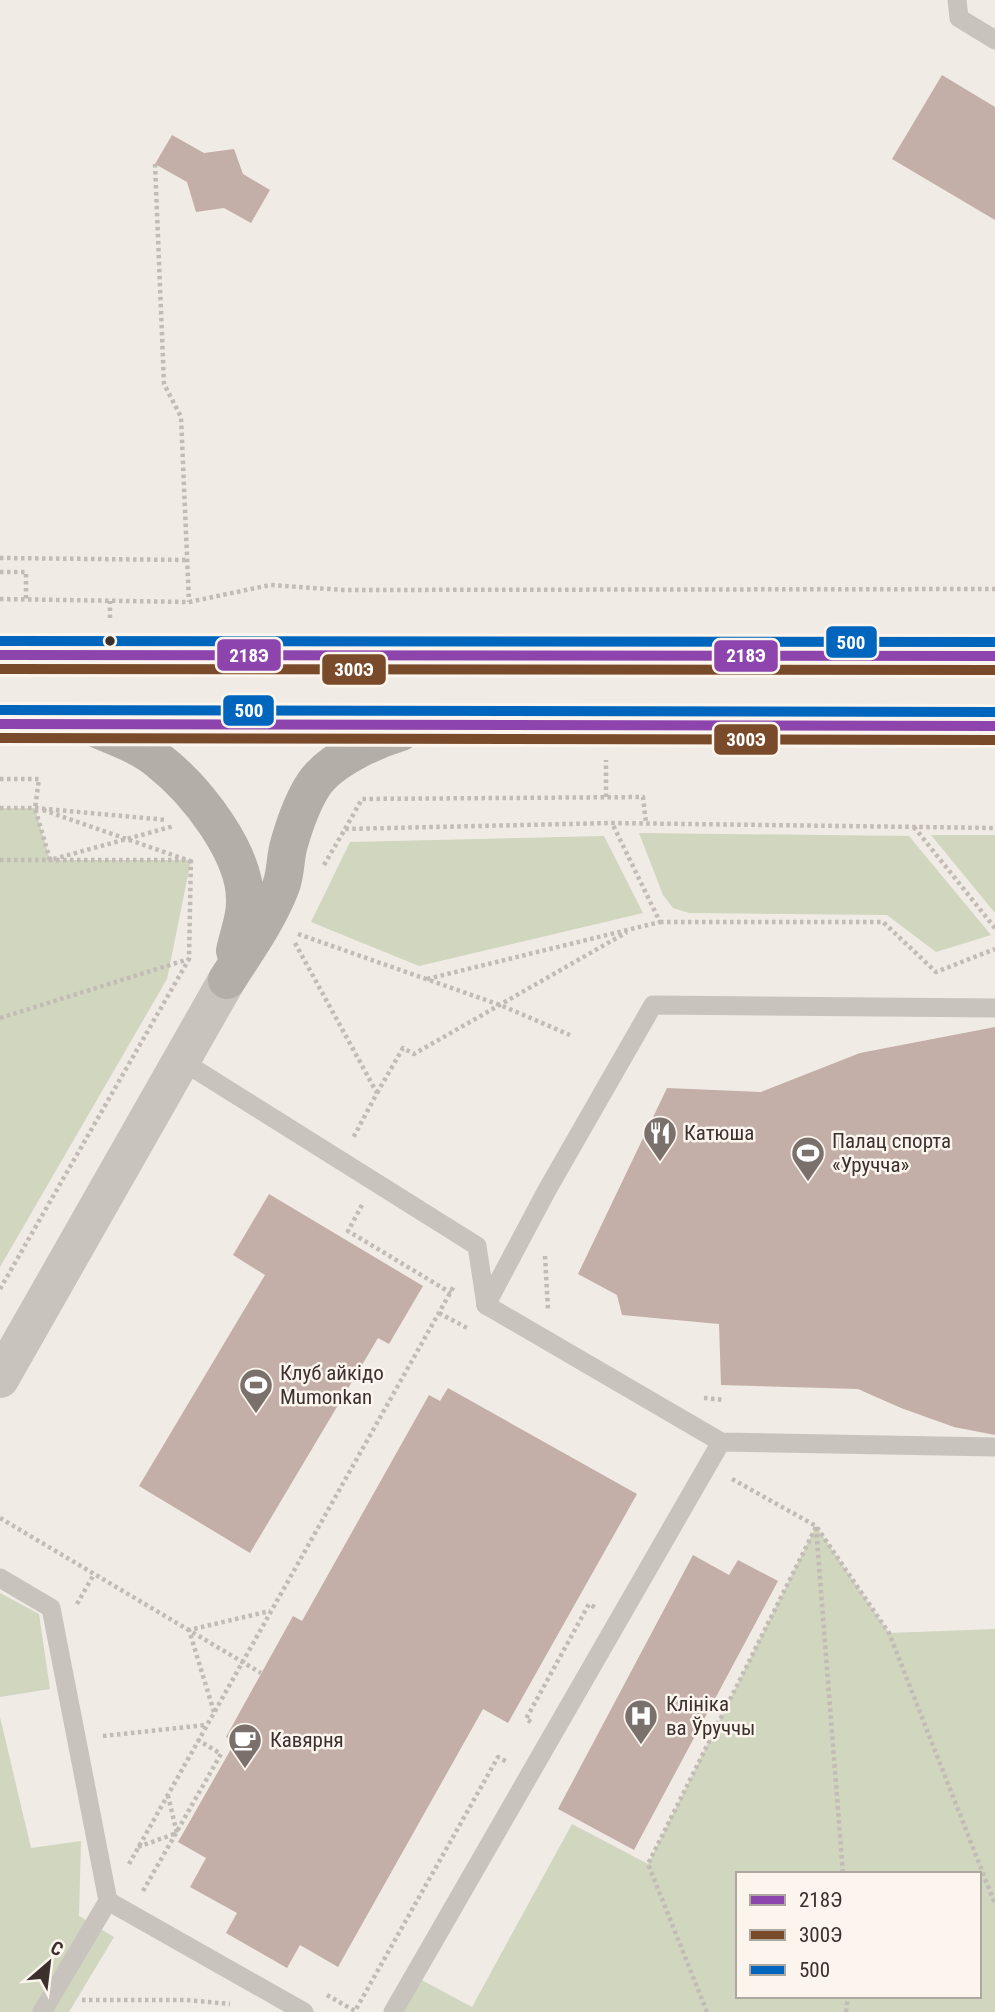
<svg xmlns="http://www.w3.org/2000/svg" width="995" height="2012" font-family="'Roboto Condensed',sans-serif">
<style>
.green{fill:#d1d6bf;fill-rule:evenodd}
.building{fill:#c3afa7}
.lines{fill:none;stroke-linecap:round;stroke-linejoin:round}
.path{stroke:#c2bbb6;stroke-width:4.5;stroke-dasharray:3.5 3.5;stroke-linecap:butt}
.service{stroke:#c9c3be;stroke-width:19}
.tertiary{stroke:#c9c3be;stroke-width:38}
.trunk{stroke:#b4aea8;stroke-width:38}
.bus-1-casing{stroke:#fbf5ee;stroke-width:16}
.bus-2-casing{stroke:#fbf5ee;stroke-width:16}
.bus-3-casing{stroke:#fbf5ee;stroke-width:16}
.bus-1{stroke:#8e44ad;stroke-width:10}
.bus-2{stroke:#7a4b2a;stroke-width:10}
.bus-3{stroke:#0065bd;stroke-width:10}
.bus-dot{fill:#3b302b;stroke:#fbf5ee;stroke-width:2.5}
.labels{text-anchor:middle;stroke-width:5;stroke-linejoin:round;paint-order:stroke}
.poi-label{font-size:21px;fill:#3b302b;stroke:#fbf5ee;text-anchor:start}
.line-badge{stroke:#fbf5ee;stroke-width:2.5}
.badge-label{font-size:19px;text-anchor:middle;font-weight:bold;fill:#fff}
</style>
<rect width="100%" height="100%" fill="#f0ebe5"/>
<g class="green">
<path d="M0 808H35L50 860H191L167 979 0 1267Z"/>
<path d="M639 833 909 836 991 935 936 952 887 915 689 913 673 908 663 895Z"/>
<path d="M931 835H995V913Z"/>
<path d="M604 836 643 913 419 966 311 922 350 842Z"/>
<path d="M816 1526 889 1633 995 1629V2012H393L414 1976 472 2007 572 1824 648 1864ZM738 1874H979V1996H738Z"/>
<path d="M0 1593 39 1614 50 1689 0 1697Z"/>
<path d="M0 1717 31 1848 81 1841 79 1916 114 1937 69 2012H0Z"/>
</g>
<g class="building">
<path d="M942 75 995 107V220L892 159Z"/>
<path d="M172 135 204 153 234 149 243 174 270 190 251 223 224 208 196 212 187 182 155 164Z"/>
<path d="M995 1027V1435L954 1427 901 1408 858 1389 721 1385 719 1324 622 1315 617 1295 578 1274 667 1088 761 1092 860 1053Z"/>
<path d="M269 1194 423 1286 389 1344 378 1338 250 1553 139 1486 265 1275 233 1255Z"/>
<path d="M448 1388 637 1494 508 1723 483 1709 338 1967 300 1945 287 1968 226 1933 237 1913 190 1887 206 1858 178 1842 235 1742 226 1737 293 1616 302 1621 429 1395 440 1401Z"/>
<path d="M693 1555 729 1575 738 1560 778 1581 634 1850 558 1809Z"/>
</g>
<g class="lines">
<g class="path">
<path d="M155 164 164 384 181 417 189 602"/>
<path d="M0 558 187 560"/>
<path d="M0 572H26V600"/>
<path d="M0 599 189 602 270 585 344 590 995 589"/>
<path d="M110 618V601"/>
<path d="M0 779H39L35 808 50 860 174 826"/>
<path d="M606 797V760"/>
<path d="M0 808H35L167 820"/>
<path d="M43 810 193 862"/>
<path d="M914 827 995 928"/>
<path d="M345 829 362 799 643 797 646 823"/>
<path d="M0 860H187"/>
<path d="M324 865 345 829 612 823 995 828"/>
<path d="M660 922H883L936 972 995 949"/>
<path d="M298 934 500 1005 570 1035"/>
<path d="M295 943 377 1093 353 1138"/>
<path d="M427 979 660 922 612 823"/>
<path d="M0 1018 189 959"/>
<path d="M377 1093 403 1048 414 1054 627 932"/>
<path d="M362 1205 348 1231 451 1293"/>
<path d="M545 1256 548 1310"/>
<path d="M0 1289 189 959 191 857"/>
<path d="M439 1313 469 1329"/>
<path d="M704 1398 725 1400"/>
<path d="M732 1479 816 1526 889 1633 995 1904"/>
<path d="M0 1518 261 1673"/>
<path d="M816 1527 843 1874"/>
<path d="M77 1604 94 1574"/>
<path d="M214 1712 189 1630 270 1611"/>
<path d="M531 1722 526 1719 589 1604 596 1608"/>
<path d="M103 1736 206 1725"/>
<path d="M138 1847 177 1833 168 1796"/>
<path d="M129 1864 454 1286"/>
<path d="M143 1891 221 1754 198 1740"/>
<path d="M327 1995 355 2011 498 1757 507 1762"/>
<path d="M82 2000H186L230 2004"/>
<path d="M707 2012 648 1864 816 1527"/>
<path d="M846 2012 848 1996"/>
</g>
<g class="service">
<path d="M957 0 959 18 995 40"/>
<path d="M182 1061 477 1246 486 1305"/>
<path d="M486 1305 547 1190 653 1005 995 1008"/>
<path d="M486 1305 721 1442 995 1447"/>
<path d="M0 1578 51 1608 108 1901 42 2012"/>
<path d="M108 1901 304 2012"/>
<path d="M393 2012 721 1442"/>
</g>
<path class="tertiary" d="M0 1379 227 980"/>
<g class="trunk">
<path d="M0 655 995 656"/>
<path d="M0 724 995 726"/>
<path d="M97 729C118 738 141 746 159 761 196 790 247 854 245 903 245 919 238 936 235 951"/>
<path d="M227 980C246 950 268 920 281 886 286 873 285 857 289 844 295 823 302 802 314 784 330 760 374 740 401 732"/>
</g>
<g class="bus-1-casing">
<g id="bus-1">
<path d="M0 655 995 656"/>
<path d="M0 724 995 726"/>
</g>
</g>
<g class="bus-2-casing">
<g id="bus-2">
<path d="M0 669 995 670"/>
<path d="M0 738 995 740"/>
</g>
</g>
<g class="bus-3-casing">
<g id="bus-3">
<path d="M0 641 995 642"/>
<path d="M0 710 995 712"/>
</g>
</g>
<use href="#bus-1" class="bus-1"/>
<use href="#bus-2" class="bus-2"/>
<use href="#bus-3" class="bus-3"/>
</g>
<defs>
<g id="restaurant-pin" transform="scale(1.75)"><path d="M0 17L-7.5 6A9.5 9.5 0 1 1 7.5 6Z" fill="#7a716c" stroke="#fbf5ee"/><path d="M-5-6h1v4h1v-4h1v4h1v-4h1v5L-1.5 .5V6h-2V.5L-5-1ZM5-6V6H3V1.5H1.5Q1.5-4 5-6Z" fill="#fff"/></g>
<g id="stadium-pin" transform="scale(1.75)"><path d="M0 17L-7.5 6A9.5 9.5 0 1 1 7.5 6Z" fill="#7a716c" stroke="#fbf5ee"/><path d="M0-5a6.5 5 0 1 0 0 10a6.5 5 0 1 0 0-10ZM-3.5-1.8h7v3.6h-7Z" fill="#fff"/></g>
<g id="hospital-pin" transform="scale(1.75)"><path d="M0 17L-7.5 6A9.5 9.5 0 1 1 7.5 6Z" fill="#7a716c" stroke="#fbf5ee"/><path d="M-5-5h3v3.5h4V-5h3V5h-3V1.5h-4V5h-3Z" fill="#fff"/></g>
<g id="cafe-pin" transform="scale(1.75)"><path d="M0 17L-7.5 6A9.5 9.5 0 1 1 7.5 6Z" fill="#7a716c" stroke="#fbf5ee"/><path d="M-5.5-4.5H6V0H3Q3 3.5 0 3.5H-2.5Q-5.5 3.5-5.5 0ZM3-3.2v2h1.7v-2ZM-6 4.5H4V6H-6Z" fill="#fff"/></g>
</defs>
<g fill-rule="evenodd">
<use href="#restaurant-pin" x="660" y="1133"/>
<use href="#stadium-pin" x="808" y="1153"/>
<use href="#stadium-pin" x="256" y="1385"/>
<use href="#hospital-pin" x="641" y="1716"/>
<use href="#cafe-pin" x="245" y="1740"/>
</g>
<circle class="bus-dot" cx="110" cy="641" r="6"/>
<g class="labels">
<g class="poi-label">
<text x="684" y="1140">Катюша</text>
<text x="832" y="1148">Палац спорта<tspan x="832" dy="24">«Уручча»</tspan></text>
<text x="280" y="1380">Клуб айкідо<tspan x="280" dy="24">Mumonkan</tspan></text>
<text x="666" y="1711">Клініка<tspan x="666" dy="24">ва Ўруччы</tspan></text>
<text x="270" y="1747">Кавярня</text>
</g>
</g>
<g class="line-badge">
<rect x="825" y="625" width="53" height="34" rx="7" fill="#0065bd"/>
<rect x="216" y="638" width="66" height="34" rx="7" fill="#8e44ad"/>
<rect x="713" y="639" width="66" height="34" rx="7" fill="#8e44ad"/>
<rect x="321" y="653" width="66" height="33" rx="7" fill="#7a4b2a"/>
<rect x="222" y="694" width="53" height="33" rx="7" fill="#0065bd"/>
<rect x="713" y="723" width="66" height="33" rx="7" fill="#7a4b2a"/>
</g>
<g class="badge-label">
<text x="851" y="649">500</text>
<text x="249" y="662">218Э</text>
<text x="746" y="662">218Э</text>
<text x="354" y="676">300Э</text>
<text x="249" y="717">500</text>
<text x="746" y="746">300Э</text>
</g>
<rect x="736" y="1872" width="245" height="126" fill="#fbf5ee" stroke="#aea6a0" stroke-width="2"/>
<rect x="750" y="1895" width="35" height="10" fill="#8e44ad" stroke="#aea6a0" stroke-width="2"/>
<text x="799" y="1907" font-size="21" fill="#3b302b">218Э</text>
<rect x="750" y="1930" width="35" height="10" fill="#7a4b2a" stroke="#aea6a0" stroke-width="2"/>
<text x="799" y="1942" font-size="21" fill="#3b302b">300Э</text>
<rect x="750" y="1965" width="35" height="10" fill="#0065bd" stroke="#aea6a0" stroke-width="2"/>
<text x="799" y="1977" font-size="21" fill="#3b302b">500</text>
<g transform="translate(49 1963) rotate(28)" stroke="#fbf5ee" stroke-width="5" paint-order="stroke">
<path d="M0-5L12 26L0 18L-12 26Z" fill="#3b302b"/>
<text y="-10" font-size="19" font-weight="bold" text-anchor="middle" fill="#3b302b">С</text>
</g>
</svg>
